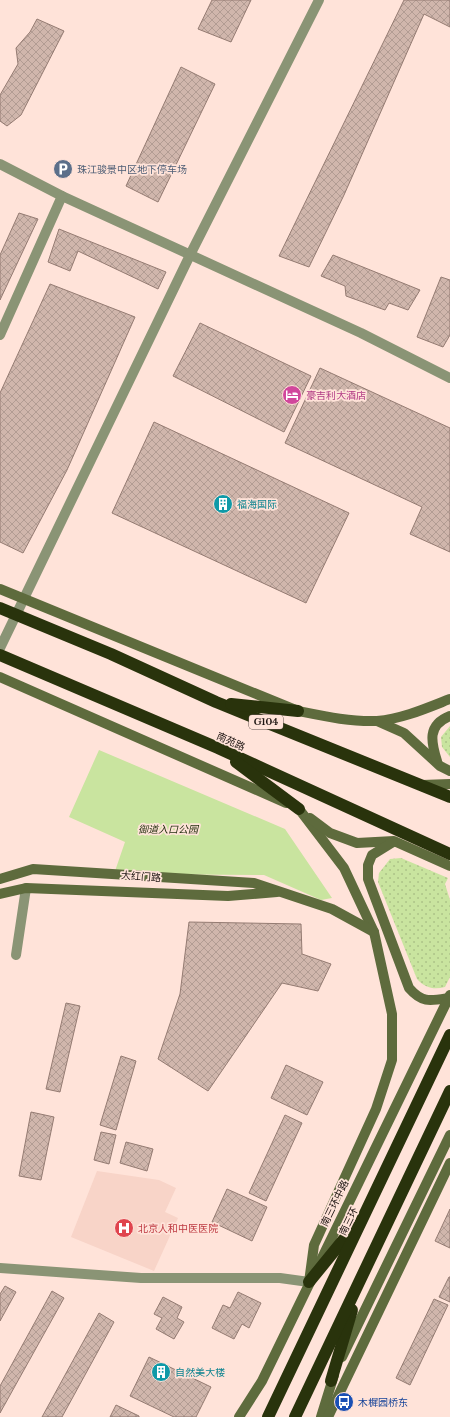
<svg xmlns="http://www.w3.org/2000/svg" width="450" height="1417" font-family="'Libre Baskerville','Noto Sans SC',serif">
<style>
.built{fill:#f8d4c8}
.grass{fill:url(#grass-dots)}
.park{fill:#c9e49f}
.building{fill:url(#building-cross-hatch);stroke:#947b72}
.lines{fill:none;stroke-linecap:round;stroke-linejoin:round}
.street{stroke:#8a9475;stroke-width:10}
.secondary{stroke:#5e6b3d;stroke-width:10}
.highway{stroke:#29330c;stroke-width:12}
.labels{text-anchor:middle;stroke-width:3.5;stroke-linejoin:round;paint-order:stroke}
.shield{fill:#ffe3d9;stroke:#62534e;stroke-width:1}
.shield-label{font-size:9px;font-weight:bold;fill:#1e1512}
.service-label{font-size:10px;fill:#4e5e75;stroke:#ffe3d9;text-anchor:start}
.hotel-label{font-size:10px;fill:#b23c85;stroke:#ffe3d9;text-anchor:start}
.culture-label{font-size:10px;fill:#0d838f;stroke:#ffe3d9;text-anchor:start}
.street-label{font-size:10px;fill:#1e1512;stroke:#ffe3d9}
.park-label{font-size:10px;font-style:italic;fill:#242f10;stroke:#ffe3d9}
.health-label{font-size:10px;fill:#be3a42;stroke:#ffe3d9;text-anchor:start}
.transit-label{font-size:10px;fill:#164399;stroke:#ffe3d9;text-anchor:start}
</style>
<defs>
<pattern id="grass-dots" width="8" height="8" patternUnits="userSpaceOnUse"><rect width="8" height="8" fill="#c9e49f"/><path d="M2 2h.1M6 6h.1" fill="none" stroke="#acc388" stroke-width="1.8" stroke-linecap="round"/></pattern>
<pattern id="building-cross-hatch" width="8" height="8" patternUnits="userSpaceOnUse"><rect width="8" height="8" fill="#d0b6ac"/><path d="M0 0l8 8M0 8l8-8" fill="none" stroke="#b29c93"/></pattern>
</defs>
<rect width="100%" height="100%" fill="#ffe3d9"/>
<path class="built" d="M97 1171 159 1180 176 1188 165 1212 178 1218 154 1271 71 1237Z"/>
<g class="grass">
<path d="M450 726V757L442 747 441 737Z"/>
<path d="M401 858 448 878 445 884 450 900V977L445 987C434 990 425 988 417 979L378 882 379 873 390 859Z"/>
</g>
<path class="park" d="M99 750 285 829 332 898 321 900 264 875 114 874 125 842 69 817Z"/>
<g class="building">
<path d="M212 0H251L231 42 198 29Z"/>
<path d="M404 0H450V27L424 14 344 195 309 267 279 256Z"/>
<path d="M37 19 64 31 21 115 7 126 0 121V95L18 64 16 48 30 32Z"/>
<path d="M181 67 215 84 158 202 126 186Z"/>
<path d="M19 213 38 219 0 300V255Z"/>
<path d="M59 229 166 272 158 289 78 251 70 271 48 262Z"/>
<path d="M333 255 420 290 408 310 389 303 385 310 346 296 345 286 321 276Z"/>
<path d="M441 277 450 280V335L443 347 417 337Z"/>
<path d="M50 284 135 317 67 470 23 553 0 542V393Z"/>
<path d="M200 323 311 376 284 432 173 376Z"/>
<path d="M320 368 450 428V552L410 534 422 507 285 443Z"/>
<path d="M154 422 349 513 306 603 112 513Z"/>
<path d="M189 922 301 924 302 954 331 964 318 991 282 983 208 1091 158 1059 180 994Z"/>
<path d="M66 1003 80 1006 60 1092 46 1089Z"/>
<path d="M121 1056 136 1061 116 1130 100 1125Z"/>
<path d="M286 1065 323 1082 307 1115 271 1098Z"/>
<path d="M31 1112 54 1117 41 1180 19 1176Z"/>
<path d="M285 1115 302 1123 266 1201 249 1193Z"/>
<path d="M101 1132 116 1135 109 1164 94 1160Z"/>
<path d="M126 1142 153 1149 147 1171 120 1163Z"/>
<path d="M227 1189 267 1207 252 1241 212 1222Z"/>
<path d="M450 1209V1248L435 1241Z"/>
<path d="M449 1277H450V1302L439 1297Z"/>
<path d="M5 1286 16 1292 0 1321V1294Z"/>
<path d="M52 1291 64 1298 0 1413V1386Z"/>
<path d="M238 1292 261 1303 249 1328 242 1324 234 1339 212 1328 223 1305 230 1308Z"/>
<path d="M163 1297 182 1307 177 1318 184 1322 174 1339 156 1329 162 1318 154 1314Z"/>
<path d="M434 1299 448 1305 410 1385 396 1378Z"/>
<path d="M99 1313 114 1322 62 1417H42Z"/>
<path d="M149 1357 211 1387 196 1417H174L130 1396Z"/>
<path d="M116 1405 139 1416V1417H110Z"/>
</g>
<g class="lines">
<g class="street">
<path d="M0 164 62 196 361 333 450 378"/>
<path d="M0 335 62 196"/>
<path d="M0 648 191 253 319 0"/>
<path d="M16 955 26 888"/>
<path d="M0 1268 141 1278H280L309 1282"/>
</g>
<g class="secondary">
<path d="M0 589 298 711C323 716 350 722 377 721 402 719 427 708 450 699"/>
<path d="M0 677 286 803"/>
<path d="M377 721 404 733 440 766 450 771"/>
<path d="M437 761C431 742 427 725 450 716"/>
<path d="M422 785 450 784"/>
<path d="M299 809 344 868 374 932 392 1014V1060L376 1109 314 1245 309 1282"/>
<path d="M310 818 330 833 357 843 394 841 450 866"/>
<path d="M393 842 372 855 368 865V879L409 988C422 1003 430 1001 448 998"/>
<path d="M0 879 33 869 254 883 332 909 374 932"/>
<path d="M0 894 26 888 228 896 277 892"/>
<path d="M342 1357 450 1135"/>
<path d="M239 1417 262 1381 450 995"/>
<path d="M321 1417 334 1375"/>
<path d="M328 1417 450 1163"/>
</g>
<g class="highway">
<path d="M0 608 111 654 216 702 450 797"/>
<path d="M0 655 218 748 450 854"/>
<path d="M231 704 298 711"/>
<path d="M236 762 299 809"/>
<path d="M309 1282 353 1228"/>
<path d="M331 1381 352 1310"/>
<path d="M268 1417 450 1035"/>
<path d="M295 1417 450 1091"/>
</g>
</g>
<defs>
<g id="parking-disc" transform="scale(1)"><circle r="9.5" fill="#5c6f8a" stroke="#ffe3d9"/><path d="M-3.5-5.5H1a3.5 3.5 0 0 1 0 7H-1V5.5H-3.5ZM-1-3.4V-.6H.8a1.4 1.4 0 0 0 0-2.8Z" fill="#fff"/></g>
<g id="hotel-disc" transform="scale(1)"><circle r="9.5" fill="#d1479c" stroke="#ffe3d9"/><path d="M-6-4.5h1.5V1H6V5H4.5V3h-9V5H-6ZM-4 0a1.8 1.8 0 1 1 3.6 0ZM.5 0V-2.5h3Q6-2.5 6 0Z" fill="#fff"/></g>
<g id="building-disc" transform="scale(1)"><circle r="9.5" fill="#0f9aa8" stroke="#ffe3d9"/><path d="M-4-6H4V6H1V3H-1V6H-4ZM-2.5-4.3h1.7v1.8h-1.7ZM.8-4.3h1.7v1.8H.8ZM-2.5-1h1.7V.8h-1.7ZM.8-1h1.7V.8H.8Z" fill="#fff"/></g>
<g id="hospital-disc" transform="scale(1)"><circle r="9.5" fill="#e0444e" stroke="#ffe3d9"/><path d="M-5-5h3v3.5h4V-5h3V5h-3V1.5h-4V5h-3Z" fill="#fff"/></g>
<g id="bus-disc" transform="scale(1)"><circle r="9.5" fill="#1a4fb4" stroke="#ffe3d9"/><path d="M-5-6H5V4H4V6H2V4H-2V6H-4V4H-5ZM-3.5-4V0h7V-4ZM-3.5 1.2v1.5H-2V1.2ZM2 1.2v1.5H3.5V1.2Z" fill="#fff"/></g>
</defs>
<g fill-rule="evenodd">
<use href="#parking-disc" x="63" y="169"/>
<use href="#hotel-disc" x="292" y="395"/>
<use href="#building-disc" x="223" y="504"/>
<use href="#hospital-disc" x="124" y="1228"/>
<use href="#building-disc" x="161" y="1372"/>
<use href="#bus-disc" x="344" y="1402"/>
</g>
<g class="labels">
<rect class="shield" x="249" y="715" width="34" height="14" rx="3"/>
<g class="shield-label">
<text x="266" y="725">G104</text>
</g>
<g class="service-label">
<text x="77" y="173">珠江骏景中区地下停车场</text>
</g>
<g class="hotel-label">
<text x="306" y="399">豪吉利大酒店</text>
</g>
<g class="culture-label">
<text x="237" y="508">福海国际</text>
<text x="175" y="1376">自然美大楼</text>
</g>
<g class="street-label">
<text transform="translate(231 741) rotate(24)" y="4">南苑路</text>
<text transform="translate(141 876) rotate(4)" y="4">大红门路</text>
<text transform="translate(334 1203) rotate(-64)" y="4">南三环中路</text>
<text transform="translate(348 1221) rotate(-64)" y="4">南三环</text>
</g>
<g class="park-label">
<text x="168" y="833">御道入口公园</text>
</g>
<g class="health-label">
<text x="138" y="1232">北京人和中医医院</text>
</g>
<g class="transit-label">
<text x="358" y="1406">木樨园桥东</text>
</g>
</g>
</svg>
